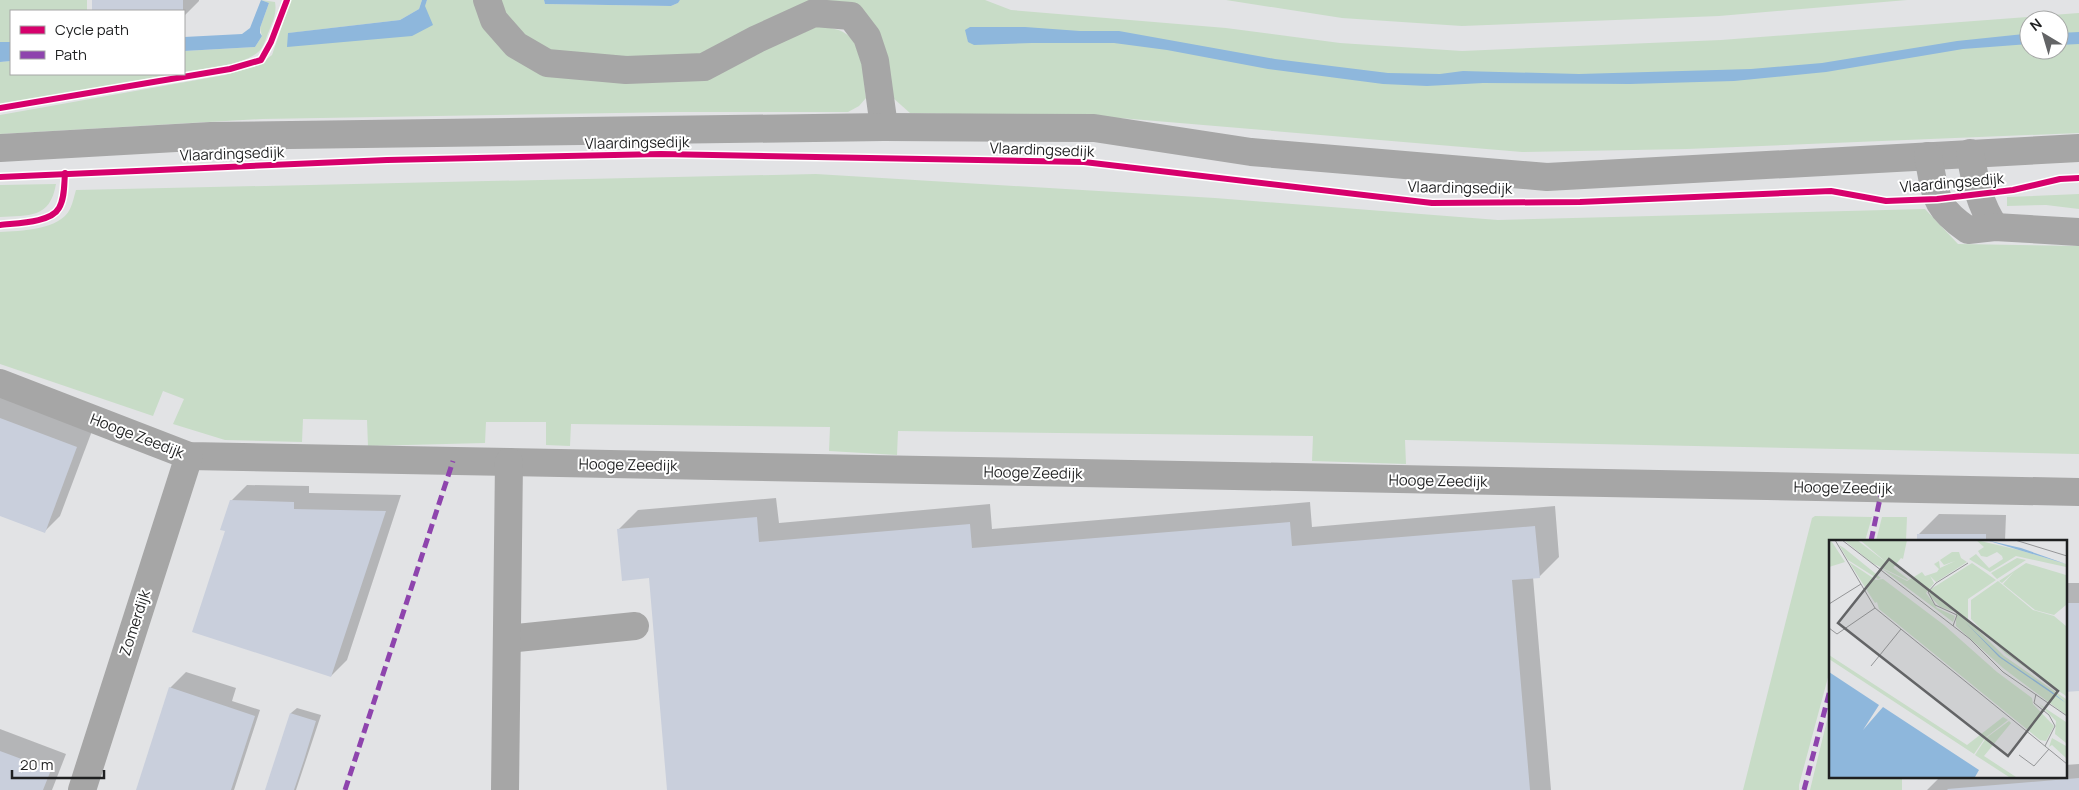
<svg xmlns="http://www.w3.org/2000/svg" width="2079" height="790" font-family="Manrope,sans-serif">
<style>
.green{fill:#c8dcc7;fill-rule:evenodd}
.water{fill:#8eb7dc}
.shadow{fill:#0003}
.building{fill:#c9cfdc}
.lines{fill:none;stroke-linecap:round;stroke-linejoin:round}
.minor{stroke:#a6a6a6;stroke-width:28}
.quiet{stroke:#8e44ad;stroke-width:5;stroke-dasharray:10 5;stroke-linecap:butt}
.cycleway-casing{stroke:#fff;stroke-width:9}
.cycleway{stroke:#d6006c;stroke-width:6}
.labels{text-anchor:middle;stroke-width:4;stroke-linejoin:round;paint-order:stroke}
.street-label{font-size:15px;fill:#1f2021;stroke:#fff}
.inset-road{fill:none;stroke:#949597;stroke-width:1}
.view{fill:#636466;fill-opacity:0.15;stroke:#636466;stroke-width:2.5}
.inset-edge{fill:none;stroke:#1f2021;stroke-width:2.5}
</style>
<rect width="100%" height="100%" fill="#e2e3e5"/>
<g class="green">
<path d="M0 0H87V11H11V42H0Z"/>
<path d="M261 0 275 2C277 13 273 21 269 31 266 37 265 44 261 49 247 66 204 68 184 72V51L255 47 262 36 260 28 269 3Z"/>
<path d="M291 0H422L419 9 400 20 289 33 412 36 427 0H475C484 23 489 38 508 54L661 81 809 27C863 24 862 55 866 98L859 106 848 112H678L262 119 0 134V115L225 75 259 65 272 55Z"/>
<path d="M499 0H544L545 4 671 6 678 3 680 0H985L1011 10 1226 28 1340 43 1462 51 1721 40 2079 13V133L1687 149 1522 152 1120 118 910 113 892 97 854 10 682 59 586 56 553 51 523 36 504 12ZM2029 20H2059V50H2029Z"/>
<path d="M1226 0H1907L1719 16 1462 26 1342 18Z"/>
<path d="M11 61V74H174L0 105V62Z"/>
<path d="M816 174 1215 198 1498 220 1925 209 1958 244 2079 246V454L1405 440 1406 464 1312 461 1313 436 898 431 897 455 829 451 830 427 571 424 570 446 546 445V422H486L485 443 368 446 367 420 303 419 302 442 225 440 173 424 184 399 163 391 153 416 0 364V232C20 231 60 230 70 209 73 203 74 196 76 190Z"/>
<path d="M56 184C50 219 29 215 0 217V185Z"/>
<path d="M2079 194V209L2046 205 2007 206V197Z"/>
<path d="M1815 516 1872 517 1865 541H1830V670L1799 785V790H1743L1812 518Z"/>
<path d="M1882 517H1907L1906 541H1876Z"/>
<path d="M1830 708V776H1902V790H1810Z"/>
</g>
<g class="water">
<path d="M261 0 269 3 260 28V33L262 36 255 47 184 51V37L242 34 250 28Z"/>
<path d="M422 0H427L425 6 433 25 412 36 287 47 288 33 400 20 419 9Z"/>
<path d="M544 0H680L678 3 671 6 545 4Z"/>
<path d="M970 27H1025L1080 31H1119L1275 59 1388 73 1440 74 1463 71 1579 74 1751 69 1822 63 1957 41 2024 34H2029V44L1963 49 1826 72 1734 81 1630 84 1483 83 1427 86 1383 84 1268 69 1167 50 1114 43H1032L974 45 968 42 965 30Z"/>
<path d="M2079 32V44L2059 45V33Z"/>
<path d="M0 42H11V61L0 62Z"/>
</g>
<g class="shadow">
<path d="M93 0H199V1L184 16V11H93Z"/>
<path d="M0 396 92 431 60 516 44 532 0 515Z"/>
<path d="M247 485 309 486V493L401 495 347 660 331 676 226 531 231 501Z"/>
<path d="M776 498 779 523 990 504 992 529 1310 502 1312 527 1555 506 1559 557 1539 577H1533L1551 790H668L650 577 618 530 638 510Z"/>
<path d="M1939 514 2006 515 2005 541H1918L1919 534Z"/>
<path d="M2065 583H2079V690L2065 691Z"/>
<path d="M186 672 236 688 232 701 260 710 234 790H137L170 688Z"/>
<path d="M297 708 321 715 296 790H266L291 713Z"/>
<path d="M0 729 66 754 52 790H0Z"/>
<path d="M2079 764V790H1927L1941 776H2065V765Z"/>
</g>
<g class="building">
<rect x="92" y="0" width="91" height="11"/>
<path d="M0 418 77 447 45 533 0 516Z"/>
<path d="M230 500 294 502V509L386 511 331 677 192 632 225 531 220 530Z"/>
<path d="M757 517 759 542 970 524 972 548 1290 522 1292 546 1535 526 1540 578 1512 580 1530 790H667L649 578 622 581 617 529Z"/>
<rect x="1917" y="534" width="69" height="7"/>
<path d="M2065 603H2079V691L2065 692Z"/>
<path d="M169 687 255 716 231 790H136Z"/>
<path d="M290 713 316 721 304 760 294 790H265Z"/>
<path d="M0 751 51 770 43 790H0Z"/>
<path d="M2079 778V790H1948L1947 789Z"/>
</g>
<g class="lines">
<g class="minor">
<path d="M487 0 494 20 516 45 547 63 626 70 704 67 757 39 814 13 851 16 867 37 875 61 884 127"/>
<path d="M0 148 211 136 884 127 1094 128 1251 152 1547 177 2079 148"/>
<path d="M1970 153C1975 180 1979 204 1995 227"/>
<path d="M1928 156C1936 195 1933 206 1968 230L1995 227 2079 232"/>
<path d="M0 383 189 456 2079 492"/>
<path d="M507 639 635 626"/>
<path d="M82 790 189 456"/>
<path d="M505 790 509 462"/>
</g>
<g class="quiet">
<path d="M1871 541 1882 489"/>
<path d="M345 790 453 461"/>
<path d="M1804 790 1830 690"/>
</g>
<g class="cycleway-casing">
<g id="cycleway">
<path d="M0 108 230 69 261 60 271 42 287 0"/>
<path d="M0 177 387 160 661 154 1084 162 1432 203 1580 202 1831 191 1886 201 1937 199 2013 190 2060 179 2079 178"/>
<path d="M0 225C15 223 51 223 59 208 65 198 64 184 65 173"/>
</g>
</g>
<use href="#cycleway" class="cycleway"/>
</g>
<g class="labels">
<g class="street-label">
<text transform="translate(637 143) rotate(-1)" y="5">Vlaardingsedijk</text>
<text transform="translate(1042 150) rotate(2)" y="5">Vlaardingsedijk</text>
<text transform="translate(232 154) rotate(-2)" y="5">Vlaardingsedijk</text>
<text transform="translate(1952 183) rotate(-5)" y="5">Vlaardingsedijk</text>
<text transform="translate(1460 188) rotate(1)" y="5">Vlaardingsedijk</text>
<text transform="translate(137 436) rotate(21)" y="5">Hooge Zeedijk</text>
<text transform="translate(628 465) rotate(1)" y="5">Hooge Zeedijk</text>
<text transform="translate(1033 473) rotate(1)" y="5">Hooge Zeedijk</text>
<text transform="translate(1438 481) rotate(1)" y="5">Hooge Zeedijk</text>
<text transform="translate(1843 488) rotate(1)" y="5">Hooge Zeedijk</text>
<text transform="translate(135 623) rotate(-72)" y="5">Zomerdijk</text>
</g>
</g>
<g transform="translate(1829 540)">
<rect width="238" height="238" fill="#e2e3e5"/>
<path d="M0 0 3 2 16 22 0 27ZM15 0H28L79 39 82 37 78 40 76 39 43 23ZM31 0H78L74 19 72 18 64 28ZM147 0 190 10 237 24V27L187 16 161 32 140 19 147 14 160 28 174 19 173 16 168 12 158 17 152 16 149 11 155 7ZM10 5 15 8 52 38 49 39 19 20ZM123 12H130L132 18 138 22 107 42 101 36 105 43 97 53 108 68 126 76 124 82 52 28 78 41 93 32 96 36 108 32 110 29 105 24 110 21 111 28 126 21 115 25 111 20ZM188 18 197 20 168 39 162 33ZM20 22 47 40 54 39 115 85 168 132 203 158 204 164 225 186 217 201 211 200 50 69 48 62 46 63ZM143 23 167 40 139 59V80L175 116 237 159V175L174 128 127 86V72L111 67 100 55 102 49ZM197 23 237 35V65L225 75 206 70 174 44 185 32 173 43 170 41ZM169 41 204 70 225 76 237 86V156L177 114 142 79V60ZM0 115 138 205 174 177 179 180 156 198 145 214 0 119ZM210 164 237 182V203L226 194 227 181ZM180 181 182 183 155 216 187 237H180L146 215 157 198ZM223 198 237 206V218L223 205 220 207Z" fill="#c8dcc7"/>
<path d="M157 0 192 8 237 24 190 10ZM137 83 172 117 222 151 237 163 170 117ZM0 132 50 165 34 190 54 167 150 230 146 237H0Z" fill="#8eb7dc"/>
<path class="inset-road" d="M6 0 46 68 238 224M13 0 141 99 174 132 238 176M186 0 238 16M0 64 32 44M124 86 128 75 106 65 99 52 107 43 139 23M0 88 8 94 46 68M42 126 72 89M207 154 205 163 220 175 226 186 216 206M190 215 205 226 220 209"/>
<path class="view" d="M60 19 229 151 179 216 9 83Z"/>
<rect width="238" height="238" class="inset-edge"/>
</g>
<rect x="10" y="10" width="175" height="65" fill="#ffffff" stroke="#a5a6a6"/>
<rect x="20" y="26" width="25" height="8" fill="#d6006c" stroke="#a5a6a6"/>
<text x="55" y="35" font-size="15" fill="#1f2021">Cycle path</text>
<rect x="20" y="51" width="25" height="8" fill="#8e44ad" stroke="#a5a6a6"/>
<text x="55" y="60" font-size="15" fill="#1f2021">Path</text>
<g transform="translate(2044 35) rotate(322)"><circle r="24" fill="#ffffff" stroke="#a5a6a6"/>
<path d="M0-4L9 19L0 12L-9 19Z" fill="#636466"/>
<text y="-8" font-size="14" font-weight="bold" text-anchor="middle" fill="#1f2021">N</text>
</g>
<path d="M12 770v8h92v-8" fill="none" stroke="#1f2021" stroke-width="2.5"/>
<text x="20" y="770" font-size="15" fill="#1f2021" stroke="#ffffff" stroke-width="4" paint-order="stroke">20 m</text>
</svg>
